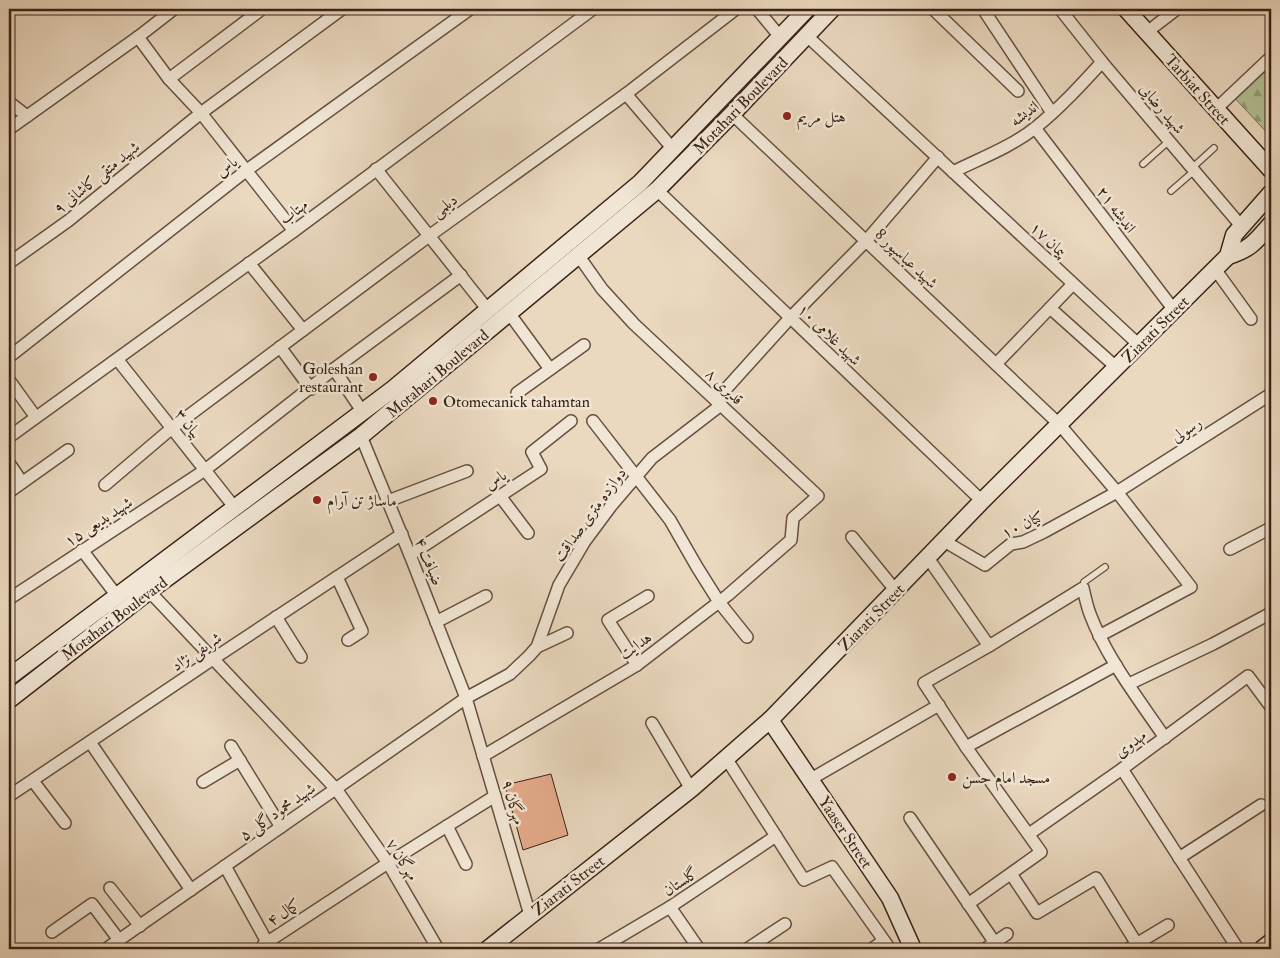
<svg xmlns="http://www.w3.org/2000/svg" width="1280" height="958" font-family="'IM FELL Double Pica',Amiri,serif">
<style>
.forest{fill:url(#forest-firs);stroke:#767156}
.building{fill:#e4aa8a;stroke:#3a2316}
.lines{fill:none;stroke-linecap:round;stroke-linejoin:round}
.lane-casing{stroke:#665040;stroke-width:8}
.street-casing{stroke:#665040;stroke-width:14}
.secondary-casing{stroke:#3a2316;stroke-width:19}
.lane{stroke:#f1e6d5;stroke-width:5.5}
.street{stroke:#f1e6d5;stroke-width:11}
.secondary{stroke:#f1e6d5;stroke-width:16}
.poi-dot{fill:#8f2418;stroke:#f1e6d5;stroke-width:2}
.labels{text-anchor:middle;stroke-width:5;stroke-linejoin:round;paint-order:stroke}
.street-label{font-size:16px;fill:#3a2316;stroke:#f1e6d5}
.poi-label{font-size:16px;fill:#3a2316;stroke:#f1e6d5;text-anchor:start}
</style>
<defs>
<pattern id="forest-firs" width="22" height="20" patternUnits="userSpaceOnUse" patternTransform="scale(1.25)"><rect width="22" height="20" fill="#b3bf95"/><path d="M5 1l3.5 6h-7zM16 11l3.5 6h-7z" fill="#939b79"/></pattern>
</defs>
<rect width="100%" height="100%" fill="#ead8bf"/>
<filter id="stains"><feTurbulence type="fractalNoise" baseFrequency=".004" numOctaves="4"/><feColorMatrix values="0 0 0 0 .2 0 0 0 0 .09 0 0 0 0 .02 0 0 0 .5 -.17"/></filter>
<radialGradient id="worn" r=".72"><stop offset=".6" stop-color="#630" stop-opacity="0"/><stop offset="1" stop-color="#630" stop-opacity=".3"/></radialGradient>
<path class="forest" d="M1271 57V137L1231 94Z"/>
<path class="building" d="M551 774 568 835 523 850 505 785Z"/>
<g class="lines">
<g class="lane-casing">
<g id="lane">
<path d="M1143 164 1169 141"/>
<path d="M1192 168 1214 148"/>
<path d="M1171 191 1194 171"/>
<path d="M1083 588 1084 582 1105 567"/>
</g>
</g>
<g class="street-casing">
<g id="street">
<path d="M757 9 781 38"/>
<path d="M933 9 1018 91"/>
<path d="M983 9 1052 113"/>
<path d="M1060 9 1102 62 1242 227"/>
<path d="M9 11 12 9"/>
<path d="M1147 32 1177 9"/>
<path d="M807 36 1138 344"/>
<path d="M138 37 169 79 201 113 294 231"/>
<path d="M169 79 262 9"/>
<path d="M626 94 673 149"/>
<path d="M9 102 27 116"/>
<path d="M1216 109 1271 57"/>
<path d="M732 114 1060 425 1117 492 1191 587 1099 636"/>
<path d="M1035 128 1174 310"/>
<path d="M9 129 138 37 174 9"/>
<path d="M376 169 488 310"/>
<path d="M953 172C981 158 1011 147 1035 128 1060 108 1081 85 1102 62"/>
<path d="M657 190 982 501"/>
<path d="M9 263 68 221 201 113 342 9"/>
<path d="M249 263 303 330"/>
<path d="M1215 269 1251 319"/>
<path d="M1050 308 1116 367"/>
<path d="M509 313 550 369"/>
<path d="M280 347 311 389"/>
<path d="M9 357 247 170 470 9"/>
<path d="M117 359 235 508"/>
<path d="M996 364 1073 284"/>
<path d="M334 369 362 411"/>
<path d="M9 380 35 416"/>
<path d="M517 393 584 345"/>
<path d="M716 400 790 318 866 241 938 157"/>
<path d="M593 421 670 520 697 567 719 602 747 637"/>
<path d="M361 436 410 555 466 698 530 915"/>
<path d="M9 437 294 231 593 9"/>
<path d="M9 463 22 482"/>
<path d="M105 485 172 428 429 236 626 94 736 9"/>
<path d="M9 492 68 450"/>
<path d="M500 496 528 533"/>
<path d="M388 501 467 471"/>
<path d="M852 537 896 591"/>
<path d="M944 541 985 565 1011 544 1023 542 1044 532 1117 492 1271 394"/>
<path d="M1230 549 1271 528"/>
<path d="M82 550 117 596"/>
<path d="M410 555 541 469 532 452 571 421"/>
<path d="M928 558 989 646"/>
<path d="M337 577 362 631 348 640"/>
<path d="M149 591 336 789 388 863 438 949"/>
<path d="M9 599 205 470 334 369 461 275"/>
<path d="M276 617 301 657"/>
<path d="M436 622 486 596"/>
<path d="M537 647 567 633"/>
<path d="M637 665 608 620 648 596"/>
<path d="M1129 684 1213 644 1271 613"/>
<path d="M652 723 691 789"/>
<path d="M90 742 191 890"/>
<path d="M231 746 281 827"/>
<path d="M966 747 1116 665"/>
<path d="M483 756 637 665 728 595 791 540 793 518 818 496 634 324 602 289 578 255"/>
<path d="M726 758 804 880 832 867 890 949"/>
<path d="M1122 769 1238 949"/>
<path d="M811 779 939 705"/>
<path d="M33 781 65 823"/>
<path d="M203 782 240 760"/>
<path d="M9 796 213 659 402 534"/>
<path d="M910 818 995 943"/>
<path d="M447 826 466 864"/>
<path d="M1029 834 1122 769 1248 676 1271 707"/>
<path d="M1179 858 1261 805"/>
<path d="M225 866 267 942"/>
<path d="M1011 874 1037 913 1096 878 1140 949"/>
<path d="M110 888 140 926"/>
<path d="M968 904 1041 852 966 747 924 683 989 646 1083 588C1085 597 1087 606 1090 614 1107 659 1138 698 1165 738"/>
<path d="M670 907 699 949"/>
<path d="M52 932 92 904 119 940"/>
<path d="M106 949 466 698 510 674 529 656 537 647 559 585 585 541 611 506 652 458 721 405"/>
<path d="M265 949 263 945 388 863 495 796"/>
<path d="M599 949 670 907 776 836"/>
<path d="M747 949 785 924"/>
<path d="M872 949 883 941"/>
<path d="M985 949 1007 934"/>
<path d="M1128 949 1168 925"/>
</g>
</g>
<g class="secondary-casing">
<g id="secondary">
<path d="M1126 9 1271 170"/>
<path d="M1228 256C1251 249 1256 241 1271 224"/>
<path d="M9 677 393 389 640 183 807 9"/>
<path d="M9 700 149 591 361 436 657 190 732 114 832 9"/>
<path d="M770 720 890 898 913 949"/>
<path d="M488 949 691 789 770 720 982 501 1228 256 1234 235 1271 193"/>
<path d="M1262 949 1271 942"/>
</g>
</g>
<use href="#lane" class="lane"/>
<use href="#street" class="street"/>
<use href="#secondary" class="secondary"/>
</g>
<g class="poi-dot">
<circle cx="787" cy="116" r="5"/>
<circle cx="373" cy="377" r="5"/>
<circle cx="433" cy="401" r="5"/>
<circle cx="317" cy="500" r="5"/>
<circle cx="952" cy="777" r="5"/>
</g>
<g class="labels">
<g class="street-label">
<text transform="translate(1198 89) rotate(48)" y="6">Tarbiat Street</text>
<text transform="translate(740 105) rotate(-46)" y="6">Motahari Boulevard</text>
<text transform="translate(1163 108) rotate(50)" y="6">شهید رضایی</text>
<text transform="translate(1024 113) rotate(-37)" y="6">اندیشه</text>
<text transform="translate(226 166) rotate(-38)" y="6">یاس</text>
<text transform="translate(96 177) rotate(-39)" y="6">شهید متقی کاشانی ۹</text>
<text transform="translate(444 205) rotate(-36)" y="6">دیلمی</text>
<text transform="translate(1117 209) rotate(53)" y="6">اندیشه ۲۱</text>
<text transform="translate(293 211) rotate(-37)" y="6">مهتاب</text>
<text transform="translate(1049 239) rotate(43)" y="6">پیمان ۱۷</text>
<text transform="translate(907 258) rotate(43)" y="6">شهید عباسپور 8</text>
<text transform="translate(1155 329) rotate(-45)" y="6">Ziarati Street</text>
<text transform="translate(830 334) rotate(44)" y="6">شهید غلامی ۱۰</text>
<text transform="translate(437 373) rotate(-40)" y="6">Motahari Boulevard</text>
<text transform="translate(725 386) rotate(43)" y="6">قدیری ۸</text>
<text transform="translate(189 423) rotate(52)" y="6">بیان ۳</text>
<text transform="translate(1186 429) rotate(-32)" y="6">رسولی</text>
<text transform="translate(495 479) rotate(-33)" y="6">یاس</text>
<text transform="translate(589 514) rotate(-54)" y="6">دوازده متری صداقت</text>
<text transform="translate(98 521) rotate(-33)" y="6">شهید بدیعی ۱۵</text>
<text transform="translate(1022 524) rotate(-25)" y="6">کیان ۱۰</text>
<text transform="translate(430 561) rotate(68)" y="6">ضیافت ۴</text>
<text transform="translate(871 617) rotate(-46)" y="6">Ziarati Street</text>
<text transform="translate(114 618) rotate(-37)" y="6">Motahari Boulevard</text>
<text transform="translate(635 645) rotate(-35)" y="6">هدایت</text>
<text transform="translate(196 651) rotate(-34)" y="6">شریفی نژاد</text>
<text transform="translate(1130 743) rotate(-37)" y="6">مهدوی</text>
<text transform="translate(514 802) rotate(74)" y="6">مهرگان ۹</text>
<text transform="translate(277 811) rotate(-35)" y="6">شهید محمود گلی ۵</text>
<text transform="translate(846 832) rotate(56)" y="6">Yaaser Street</text>
<text transform="translate(403 859) rotate(58)" y="6">مهرگان ۷</text>
<text transform="translate(680 881) rotate(-33)" y="6">گلستان</text>
<text transform="translate(568 885) rotate(-38)" y="6">Ziarati Street</text>
<text transform="translate(283 912) rotate(-33)" y="6">کمال ۴</text>
</g>
<g class="poi-label">
<text x="797" y="122">هتل مریم</text>
<text x="363" y="374" text-anchor="end">Goleshan<tspan x="363" dy="18">restaurant</tspan></text>
<text x="443" y="407">Otomecanick tahamtan</text>
<text x="327" y="506">ماساژ تن آرام</text>
<text x="962" y="783">مسجد امام حسن</text>
</g>
</g>
<rect width="1280" height="958" fill="none" stroke="#ead8bf" stroke-width="30"/>
<rect x="10" y="10" width="1260" height="938" fill="none" stroke="#3a2316" stroke-width="2.5"/>
<rect x="15" y="15" width="1250" height="928" fill="none" stroke="#3a2316"/>
<rect width="100%" height="100%" filter="url(#stains)"/>
<rect width="100%" height="100%" fill="url(#worn)"/>
</svg>
